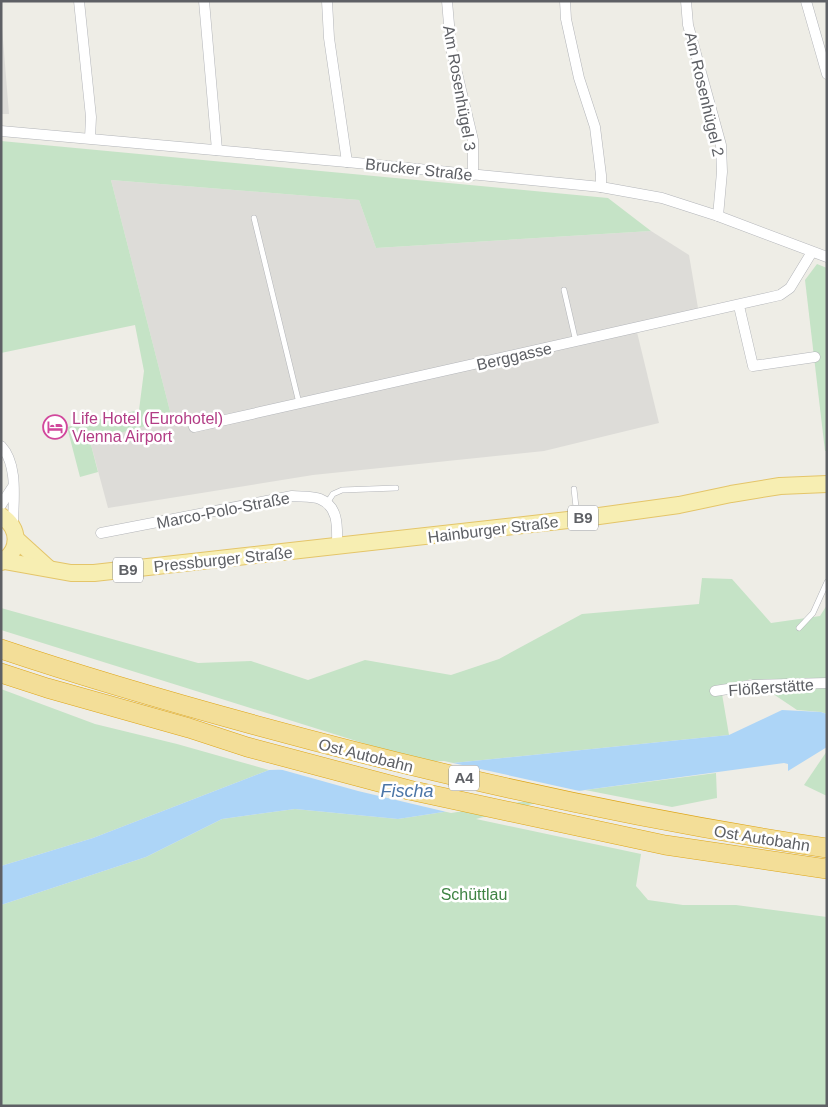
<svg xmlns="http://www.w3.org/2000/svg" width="828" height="1107" font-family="Arial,sans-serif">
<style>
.industrial{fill:#dddcd8}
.green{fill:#c5e3c6}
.water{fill:#add5f7}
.pier{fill:#eeede6}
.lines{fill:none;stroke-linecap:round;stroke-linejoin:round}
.service-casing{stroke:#b3b5b9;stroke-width:6}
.minor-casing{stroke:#b3b5b9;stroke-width:11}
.primary-casing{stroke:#e4c569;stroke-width:18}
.motorway-casing{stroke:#dea517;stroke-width:20}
.service{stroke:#fff;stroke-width:5}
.minor{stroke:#fff;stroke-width:10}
.primary{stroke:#f7eeb2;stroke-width:16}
.motorway{stroke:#f3de98;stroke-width:19}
.labels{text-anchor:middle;stroke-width:5;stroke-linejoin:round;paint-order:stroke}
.shield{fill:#fff;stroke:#8e9093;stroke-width:1}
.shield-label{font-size:15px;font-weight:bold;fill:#5e6065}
.street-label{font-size:16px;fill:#5e6065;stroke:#fff}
.hotel-label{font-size:16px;fill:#b23c85;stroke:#fff;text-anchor:start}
.park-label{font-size:16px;fill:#3e8343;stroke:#fff}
.water-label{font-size:18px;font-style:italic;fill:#4c76a7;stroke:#fff}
</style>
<rect width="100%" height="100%" fill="#eeede6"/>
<g class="industrial">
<path d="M1 15 9 114H1Z"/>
<path d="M111 180 359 200 376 248 651 231 689 255 698 308 636 328 659 423 544 451 313 475 108 508 90 441 172 419Z"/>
</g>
<g class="green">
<path d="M1 141 608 198 651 231 376 248 359 200 111 180 172 419 90 441 98 472 80 477 67 427 139 410 144 371 135 325 1 353Z"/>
<path d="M817 264 827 268V451H825L805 280Z"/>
<path d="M702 578 732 579 771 623 820 616 827 605V714L821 712 797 710 751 679 721 688 729 735 433 765 1 630V608L198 663 251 661 308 680 365 660 451 675 499 659 582 614 699 604Z"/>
<path d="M1 689 95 724 177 744 269 770 93 838 1 866Z"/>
<path d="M827 751V796L804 785Z"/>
<path d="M716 773 717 798 672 807 585 790 476 819 641 854 636 886 648 900 683 905H736L827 917V1106H1V905L146 857 222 819 295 809 398 819 585 790Z"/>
</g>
<path class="water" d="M782 710 821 712 827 714V747L788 771V764L784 763 585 790 398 819 295 809 222 819 146 857 1 905V866L93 838 269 770 433 765 729 735Z"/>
<path class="pier" d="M444 761 584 792 451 813 358 791 272 767Z"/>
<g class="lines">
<g class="service-casing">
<g id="service">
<path d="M254 218 299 403"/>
<path d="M564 290 576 342"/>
<path d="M574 489 577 516"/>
<path d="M327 503 333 494 342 490 396 488"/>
<path d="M799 628 813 613 827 582"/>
</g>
</g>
<g class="minor-casing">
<g id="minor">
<path d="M79 1 91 117 90 138"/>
<path d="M204 1 217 150"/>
<path d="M327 1 329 38 347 162"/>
<path d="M447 1 451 48 473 140V175"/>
<path d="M565 1 566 19 579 78 595 127 601 175V187"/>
<path d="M686 1 688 25 721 145 722 172 718 216"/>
<path d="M806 1 827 74"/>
<path d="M1 131 347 162 601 187 662 198 718 216 827 257"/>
<path d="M739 306 753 366 815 357"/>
<path d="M194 427 780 295 790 288 812 252"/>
<path d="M1 446C19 465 13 502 13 526"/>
<path d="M1 505 12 488"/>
<path d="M101 533 292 496C301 497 312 496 320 499 340 507 337 530 337 547"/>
<path d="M715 691 754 685 827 683"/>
</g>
</g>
<g class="primary-casing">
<g id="primary">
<path d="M1 516C20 527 21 551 1 562"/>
<path d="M16 539 48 568"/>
<path d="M4 561 71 573H94L577 519 679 505 731 494 780 486 827 484"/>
</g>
</g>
<g class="motorway-casing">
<g id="motorway">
<path d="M1 649C84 677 167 701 251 724 441 776 632 819 827 848"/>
<path d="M1 673 47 688 189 728 247 747 409 790 665 845 827 869"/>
</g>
</g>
<use href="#service" class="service"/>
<use href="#minor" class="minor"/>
<use href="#primary" class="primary"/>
<use href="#motorway" class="motorway"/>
</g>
<defs>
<g id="hotel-ring" transform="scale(1.25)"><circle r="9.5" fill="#fff" stroke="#d1479c" stroke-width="1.5"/><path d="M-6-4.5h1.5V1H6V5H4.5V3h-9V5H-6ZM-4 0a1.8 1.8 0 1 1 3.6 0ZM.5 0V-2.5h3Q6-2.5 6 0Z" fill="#d1479c"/></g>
</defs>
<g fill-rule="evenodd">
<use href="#hotel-ring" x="55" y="427"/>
</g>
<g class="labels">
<g class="shield">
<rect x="568" y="505.5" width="30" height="25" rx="4"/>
<rect x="113" y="557.5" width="30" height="25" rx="4"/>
<rect x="449" y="765.5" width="30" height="25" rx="4"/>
</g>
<g class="shield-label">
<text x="583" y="523">B9</text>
<text x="128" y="575">B9</text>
<text x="464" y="783">A4</text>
</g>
<g class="street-label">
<text transform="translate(460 88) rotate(80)" y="6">Am Rosenhügel 3</text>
<text transform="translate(705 94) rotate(77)" y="6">Am Rosenhügel 2</text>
<text transform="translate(419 169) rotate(6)" y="6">Brucker Straße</text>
<text transform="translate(514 356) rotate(-13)" y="6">Berggasse</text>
<text transform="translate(223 510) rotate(-11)" y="6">Marco-Polo-Straße</text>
<text transform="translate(493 529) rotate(-7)" y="6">Hainburger Straße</text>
<text transform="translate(223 559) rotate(-6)" y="6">Pressburger Straße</text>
<text transform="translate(771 687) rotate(-4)" y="6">Flößerstätte</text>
<text transform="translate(366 755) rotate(14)" y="6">Ost Autobahn</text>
<text transform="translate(762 838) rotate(9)" y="6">Ost Autobahn</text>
</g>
<g class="hotel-label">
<text x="72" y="424">Life Hotel (Eurohotel)<tspan x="72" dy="18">Vienna Airport</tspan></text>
</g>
<g class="park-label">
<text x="474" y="900">Schüttlau</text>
</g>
<g class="water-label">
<text x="407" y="797">Fischa</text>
</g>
</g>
<rect width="828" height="1107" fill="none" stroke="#5e6065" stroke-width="5"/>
</svg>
